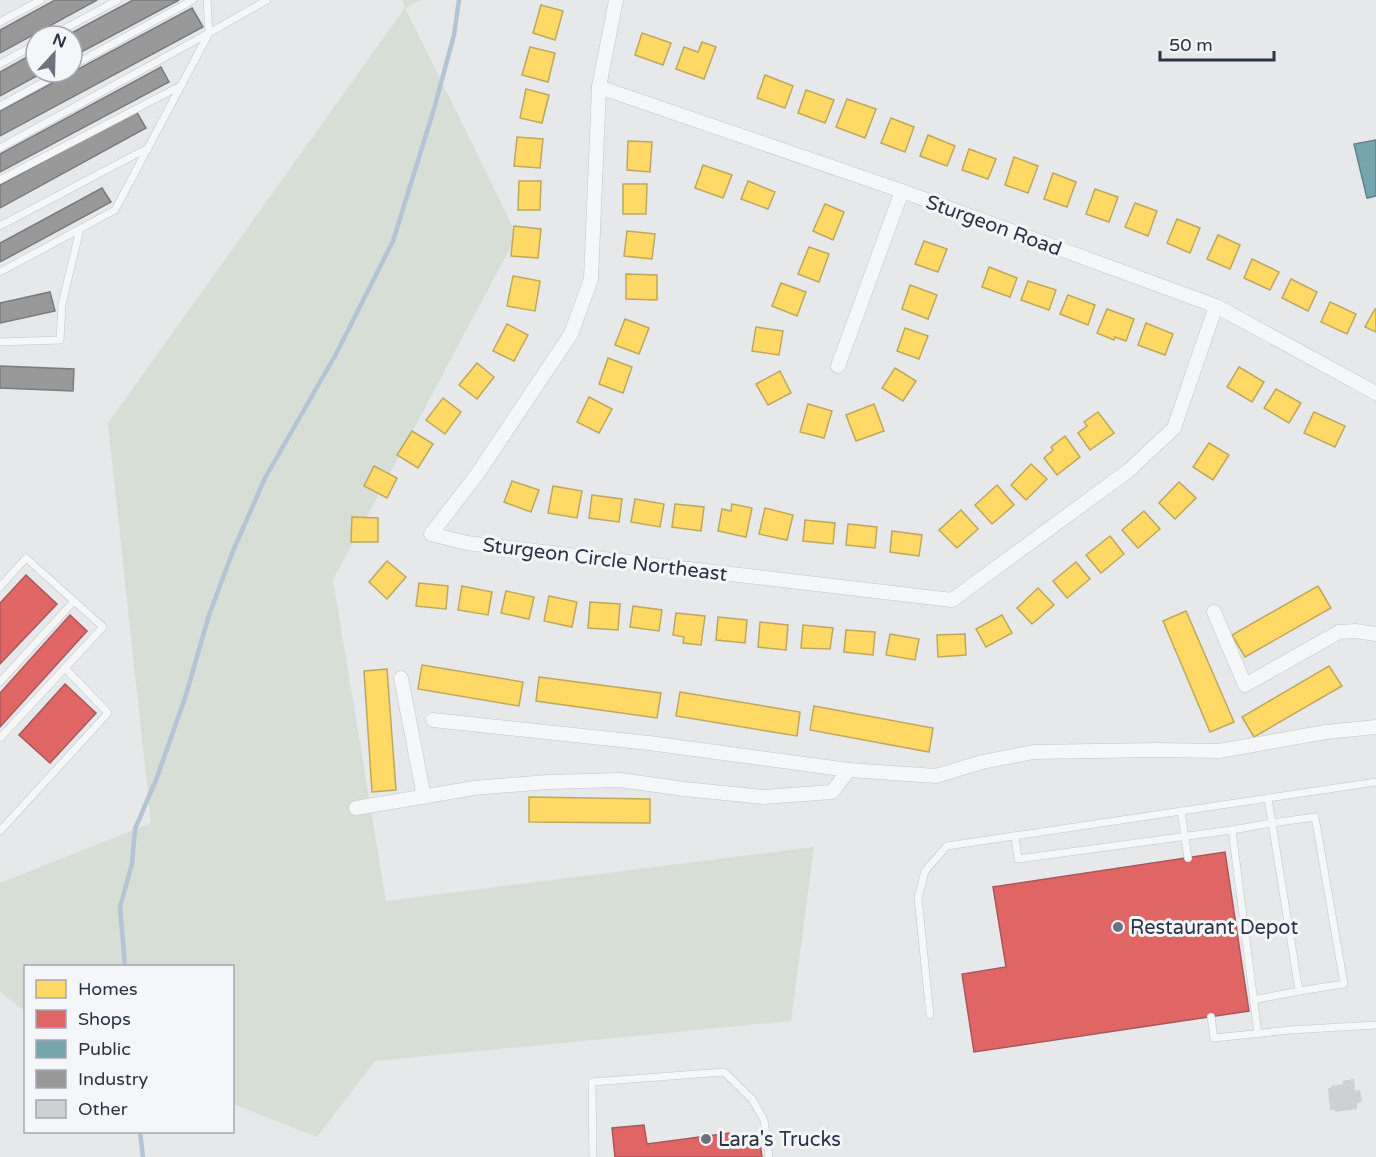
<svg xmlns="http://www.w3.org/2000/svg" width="1376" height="1157" font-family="'Varela Round',sans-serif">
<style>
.green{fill:#d6ded6}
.homes{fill:#ffd966;stroke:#bfa85c;stroke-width:1.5}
.shops{fill:#e06666;stroke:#aa575c;stroke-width:1.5}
.public{fill:#76a5af;stroke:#60838f;stroke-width:1.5}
.industry{fill:#999;stroke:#787b80;stroke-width:1.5}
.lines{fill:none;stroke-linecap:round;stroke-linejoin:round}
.stream{stroke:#b4c4d5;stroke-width:4.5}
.building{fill:#ced0d3}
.service-casing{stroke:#c4c6c8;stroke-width:8}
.minor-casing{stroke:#c4c6c8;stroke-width:15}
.service{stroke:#f5f6f7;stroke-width:7}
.minor{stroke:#f5f6f7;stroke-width:14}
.poi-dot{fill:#6c737f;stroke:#f4f6f9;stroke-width:2}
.labels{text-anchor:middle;stroke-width:6;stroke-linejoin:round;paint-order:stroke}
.street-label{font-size:20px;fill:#2b3445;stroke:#f4f6f9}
.poi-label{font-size:20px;fill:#2b3445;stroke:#f4f6f9;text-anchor:start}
</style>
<rect width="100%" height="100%" fill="#e6e8ea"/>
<path class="green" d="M402 0H421L405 8 517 235 333 580 386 901 814 847 791 1021 375 1061 317 1137 233 1104 232 966H26L25 1011 0 992V883L151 823 108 423 405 8Z"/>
<g class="homes">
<path d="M541 5 563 11 555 40 533 33Z"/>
<path d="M642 33 671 43 663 65 635 55Z"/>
<path d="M702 42 716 47 704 79 676 69 684 47 698 52Z"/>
<path d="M530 47 555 53 548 82 522 75Z"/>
<path d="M765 75 793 86 785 108 757 98Z"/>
<path d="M526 89 549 95 542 123 520 118Z"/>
<path d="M806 90 834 100 825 123 798 113Z"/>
<path d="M847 99 876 109 865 138 836 127Z"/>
<path d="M891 118 914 127 905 152 881 143Z"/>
<path d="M928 135 955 146 947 166 920 156Z"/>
<path d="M517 137 543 139 540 168 514 166Z"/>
<path d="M628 141 652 142 650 172 627 170Z"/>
<path d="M969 149 996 159 988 179 962 170Z"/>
<path d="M1014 157 1038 166 1028 193 1005 185Z"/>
<path d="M703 165 732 175 723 198 695 188Z"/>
<path d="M1053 173 1076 182 1067 207 1044 199Z"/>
<path d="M519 181H541L540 210H518Z"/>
<path d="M748 181 775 192 768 209 741 199Z"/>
<path d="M623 184H647L646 214H623Z"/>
<path d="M1095 189 1118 197 1109 222 1086 214Z"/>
<path d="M1135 203 1157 211 1148 236 1125 227Z"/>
<path d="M825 204 844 212 833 240 813 231Z"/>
<path d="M1177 219 1200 228 1190 253 1167 243Z"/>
<path d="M514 226 541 229 538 258 511 256Z"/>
<path d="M627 231 655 234 652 259 624 256Z"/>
<path d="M1218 235 1240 245 1230 269 1207 259Z"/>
<path d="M924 241 947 249 938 272 915 264Z"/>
<path d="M809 247 829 254 819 282 798 274Z"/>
<path d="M1252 259 1279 272 1270 290 1244 278Z"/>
<path d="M989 267 1017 278 1010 297 982 287Z"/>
<path d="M626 274 657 275V300L626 299Z"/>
<path d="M513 276 540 281 535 311 507 306Z"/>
<path d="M1291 279 1317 292 1308 311 1282 298Z"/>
<path d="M1028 281 1056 290 1049 310 1021 300Z"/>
<path d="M781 283 806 292 797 316 772 306Z"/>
<path d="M910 285 937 295 928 319 902 309Z"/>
<path d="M1068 295 1095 305 1088 325 1060 314Z"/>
<path d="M1330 302 1356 314 1347 334 1321 322Z"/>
<path d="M1107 309 1134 319 1126 341 1115 337 1114 340 1097 333Z"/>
<path d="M1375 309H1376V332L1365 327Z"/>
<path d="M625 319 649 328 639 354 615 345Z"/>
<path d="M1146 323 1173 334 1165 355 1138 345Z"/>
<path d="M507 324 528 335 514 361 493 351Z"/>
<path d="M756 327 783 331 779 355 752 351Z"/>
<path d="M905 328 928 336 919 359 897 351Z"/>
<path d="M608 358 632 367 623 393 599 384Z"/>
<path d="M477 363 494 377 477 399 459 385Z"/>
<path d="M1239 367 1264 382 1252 402 1227 387Z"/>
<path d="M895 368 916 381 903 401 882 388Z"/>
<path d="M780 371 791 393 768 405 756 384Z"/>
<path d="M1276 389 1301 403 1289 423 1264 408Z"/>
<path d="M589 397 612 409 599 433 577 422Z"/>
<path d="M443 398 461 412 445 434 426 420Z"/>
<path d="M808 404 832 411 824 438 800 432Z"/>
<path d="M874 404 884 431 856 441 846 415Z"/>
<path d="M1098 412 1114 433 1090 450 1078 433 1087 426 1084 422Z"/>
<path d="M1314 412 1345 426 1335 447 1304 433Z"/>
<path d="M412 431 433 444 418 468 397 455Z"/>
<path d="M1065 436 1080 457 1057 475 1044 458 1053 450 1051 447Z"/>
<path d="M1209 443 1229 455 1213 480 1193 467Z"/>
<path d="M1031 464 1047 479 1026 500 1011 485Z"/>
<path d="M374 466 397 478 387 498 364 486Z"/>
<path d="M512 481 539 490 531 512 504 502Z"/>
<path d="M1179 482 1196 498 1175 519 1159 503Z"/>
<path d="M997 485 1014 505 992 524 975 505Z"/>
<path d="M553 486 582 491 577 518 548 513Z"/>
<path d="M592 495 622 499 619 522 589 518Z"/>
<path d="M635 499 664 504 660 527 631 522Z"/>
<path d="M675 504 704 507 701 531 672 527Z"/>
<path d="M732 504 752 508 746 537 718 531 722 509 731 511Z"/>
<path d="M765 508 793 515 787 540 759 534Z"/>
<path d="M961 510 978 529 957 548 939 530Z"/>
<path d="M1144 511 1160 529 1138 548 1122 530Z"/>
<path d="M352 517 378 518V542H351Z"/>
<path d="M805 520 835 523 833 544 803 541Z"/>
<path d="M848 524 877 527 875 548 846 545Z"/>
<path d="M892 531 922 535 919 556 890 552Z"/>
<path d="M1110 536 1124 554 1101 573 1086 555Z"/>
<path d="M387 561 406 577 387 599 369 582Z"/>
<path d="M1076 562 1090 579 1067 598 1053 581Z"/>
<path d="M419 583 448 586 446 609 416 606Z"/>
<path d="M462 586 492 592 488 615 458 610Z"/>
<path d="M1318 586 1331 608 1245 657 1232 635Z"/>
<path d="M1038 588 1054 605 1032 624 1017 608Z"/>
<path d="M506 591 534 597 529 619 501 613Z"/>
<path d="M549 596 577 602 572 627 544 621Z"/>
<path d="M590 602 620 604 618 630 588 628Z"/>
<path d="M633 606 662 610 659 631 630 627Z"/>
<path d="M1186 611 1234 722 1210 732 1163 621Z"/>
<path d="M676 613 705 616 701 645 683 643 684 637 673 635Z"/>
<path d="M1002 615 1012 633 986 647 976 629Z"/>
<path d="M718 617 747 620 745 643 716 640Z"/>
<path d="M760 622 788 625 786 650 758 647Z"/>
<path d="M803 625 833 628 830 649 801 648Z"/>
<path d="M846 630 875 632 873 655 844 652Z"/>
<path d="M890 634 919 639 915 660 886 655Z"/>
<path d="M965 634 966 655 938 657 937 635Z"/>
<path d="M422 665 523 682 519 706 418 689Z"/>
<path d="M1329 666 1342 686 1254 737 1242 717Z"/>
<path d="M387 669 396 790 372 792 364 671Z"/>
<path d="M539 677 661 693 657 718 536 701Z"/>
<path d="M680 692 800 712 797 736 676 716Z"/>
<path d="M814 706 933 728 929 752 810 730Z"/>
<path d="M529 797 650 799V823L529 822Z"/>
</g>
<g class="shops">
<path d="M26 575 57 604 0 664V603Z"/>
<path d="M70 615 87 631 0 727V693Z"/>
<path d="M65 684 96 713 50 763 19 735Z"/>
<path d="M1225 852 1249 1011 974 1052 962 974 1006 967 993 887Z"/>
<path d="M644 1125 647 1144 729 1133 730 1142 759 1137 762 1157H615L612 1128Z"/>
</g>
<path class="public" d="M1376 140V196L1367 198 1354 144Z"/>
<g class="industry">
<path d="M55 0H97L0 53V30Z"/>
<path d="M133 0H179L72 57V36H66Z"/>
<path d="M192 8 203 27 0 136V111Z"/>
<path d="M36 52V72H44L0 96V72Z"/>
<path d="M161 67 169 82 0 172V154Z"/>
<path d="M136 111 146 128 0 208V185Z"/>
<path d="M102 188 111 202 0 262V243Z"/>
<path d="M50 292 55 311 0 323V303Z"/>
<path d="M0 366 74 369 73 391 0 388Z"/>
</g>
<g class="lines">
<g class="stream">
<path d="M125 966 120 907 132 864 135 829 156 780 185 698 209 615 233 551 265 478 336 354 393 241 434 109 454 35 459 0"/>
<path d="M140 1132 143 1157"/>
</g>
</g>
<path class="building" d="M1354 1079 1355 1091 1360 1090 1362 1102 1357 1103V1109L1335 1112V1110H1330L1328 1088H1331V1086L1343 1084 1342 1081Z"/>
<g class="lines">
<g class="service-casing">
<g id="service">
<path d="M0 22 41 0"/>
<path d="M51 36 118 0"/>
<path d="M0 64 36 44"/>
<path d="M72 66 193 0"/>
<path d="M0 106 62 72"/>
<path d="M0 148 209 33 207 0"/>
<path d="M0 180 182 85"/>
<path d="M0 226 146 149"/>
<path d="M0 272 115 210 209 33 267 0"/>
<path d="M0 342 60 340 62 304 80 229"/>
<path d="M0 587 26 558 103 627 0 738"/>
<path d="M0 682 74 601"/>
<path d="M1181 811 1188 858"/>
<path d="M0 831 108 713 65 668"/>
<path d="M1015 836 1018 859 1232 830"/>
<path d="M1253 1000 1299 991"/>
<path d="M930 1015 918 898 925 871 947 846 1376 782"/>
<path d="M1211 1017 1214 1038 1290 1030 1376 1025"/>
<path d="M1258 1034 1232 830 1272 823 1299 991 1344 984 1315 817 1272 823 1268 798"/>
<path d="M593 1157 592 1082 724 1072 752 1099 764 1120 769 1157"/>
</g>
</g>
<g class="minor-casing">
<g id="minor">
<path d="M616 0 599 87 591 279 571 334 478 473 431 534 467 543 952 600 1128 471 1174 428 1216 306"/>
<path d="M599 87 902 191 1216 306 1376 393"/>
<path d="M838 366 902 191"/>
<path d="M1214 612 1245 685 1339 632 1356 631 1376 634"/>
<path d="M401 678 424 797"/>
<path d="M433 720 649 743 849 770 936 776 982 762 1034 752 1157 750 1219 751 1326 732 1376 727"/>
<path d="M356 808 474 788 548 782 620 780 684 789 764 797 832 792 849 770"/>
</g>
</g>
<use href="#service" class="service"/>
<use href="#minor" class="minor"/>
</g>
<g class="poi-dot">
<circle cx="1118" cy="927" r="6"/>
<circle cx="706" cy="1139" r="6"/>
</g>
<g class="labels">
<g class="street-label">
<text transform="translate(994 225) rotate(20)" y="7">Sturgeon Road</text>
<text transform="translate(605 559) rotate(7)" y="7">Sturgeon Circle Northeast</text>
</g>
<g class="poi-label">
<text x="1130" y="934">Restaurant Depot</text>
<text x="718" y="1146">Lara's Trucks</text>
</g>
</g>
<rect x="24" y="965" width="210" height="168" fill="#f4f6f9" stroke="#a4a8b1" stroke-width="1.5"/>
<rect x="36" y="980" width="30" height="18" fill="#ffd966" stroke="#a4a8b1" stroke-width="1.5"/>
<text x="78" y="995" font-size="18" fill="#2b3445">Homes</text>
<rect x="36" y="1010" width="30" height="18" fill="#e06666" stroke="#a4a8b1" stroke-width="1.5"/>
<text x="78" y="1025" font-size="18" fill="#2b3445">Shops</text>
<rect x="36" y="1040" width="30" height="18" fill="#76a5af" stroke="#a4a8b1" stroke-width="1.5"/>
<text x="78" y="1055" font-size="18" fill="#2b3445">Public</text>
<rect x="36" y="1070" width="30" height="18" fill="#999999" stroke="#a4a8b1" stroke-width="1.5"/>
<text x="78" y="1085" font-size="18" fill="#2b3445">Industry</text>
<rect x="36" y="1100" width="30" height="18" fill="#ced0d3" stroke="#a4a8b1" stroke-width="1.5"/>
<text x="78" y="1115" font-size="18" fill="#2b3445">Other</text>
<g transform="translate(54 54) rotate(22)"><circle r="28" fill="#f4f6f9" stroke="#a4a8b1" stroke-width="1.5"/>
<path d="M0-4.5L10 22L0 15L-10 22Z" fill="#6c737f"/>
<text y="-9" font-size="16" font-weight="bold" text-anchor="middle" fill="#2b3445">N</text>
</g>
<path d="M1160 51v9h114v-9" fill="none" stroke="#2b3445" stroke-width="3"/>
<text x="1169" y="51" font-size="18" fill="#2b3445" stroke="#f4f6f9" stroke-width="4.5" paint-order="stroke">50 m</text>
</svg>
